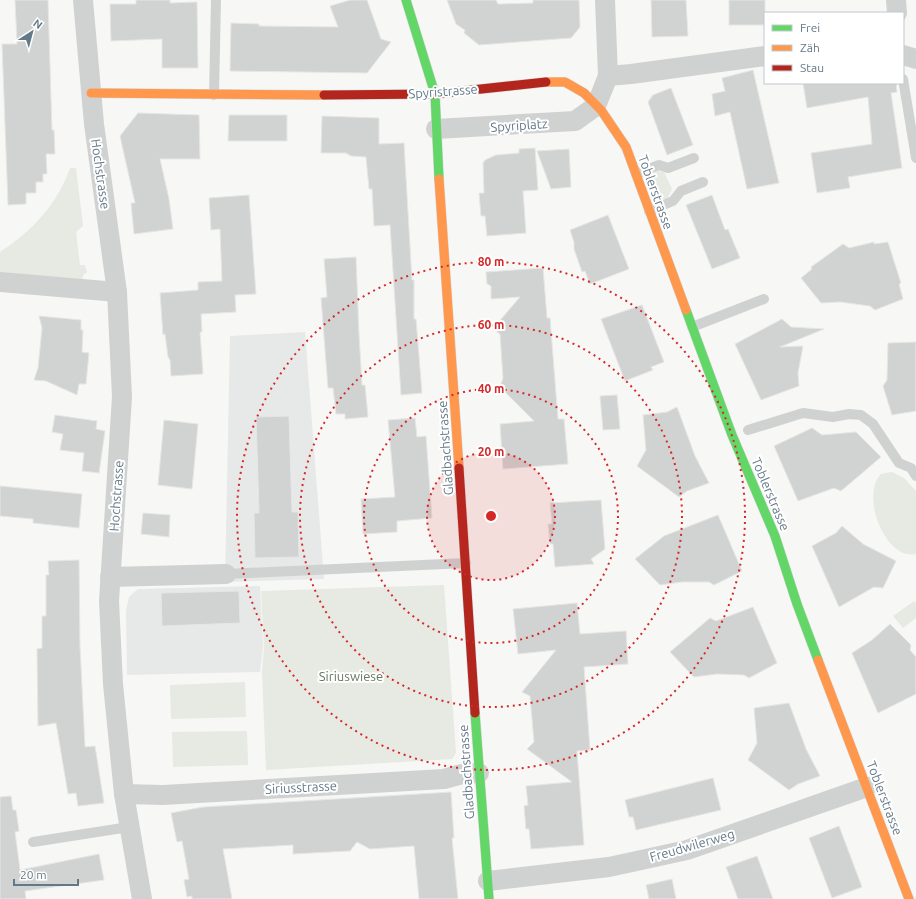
<svg xmlns="http://www.w3.org/2000/svg" width="916" height="899" font-family="Ubuntu,sans-serif">
<style>
.built{fill:#e7e8e8}
.green{fill:#e6eae3}
.building{fill:#d1d3d3;stroke:#e6e6e5}
.lines{fill:none;stroke-linecap:round;stroke-linejoin:round}
.fast-casing{stroke:#d3d5d5;stroke-width:10}
.slow-casing{stroke:#d3d5d5;stroke-width:10}
.jam-casing{stroke:#d3d5d5;stroke-width:10}
.lane{stroke:#d0d2d2;stroke-width:10}
.street{stroke:#d0d2d2;stroke-width:20}
.fast{stroke:#63d668;stroke-width:9}
.slow{stroke:#ff974d;stroke-width:9}
.jam{stroke:#b3261e;stroke-width:9}
.ring{fill:none;stroke:#d62828;stroke-width:2;stroke-dasharray:2 4}
.labels{text-anchor:middle;stroke-width:4;stroke-linejoin:round;paint-order:stroke}
.street-label{font-size:13px;fill:#647988;stroke:#fff}
.park-label{font-size:13px;fill:#657a5f;stroke:#fff}
.centre{fill:#d62828;stroke:#fff;stroke-width:2}
.ring-label{font-size:12px;text-anchor:middle;font-weight:bold;fill:#d62828;stroke:#fff;stroke-width:4;stroke-linejoin:round;paint-order:stroke}
</style>
<rect width="100%" height="100%" fill="#f7f7f5"/>
<g class="built">
<path d="M305 332 324 579 225 582 230 336Z"/>
<path d="M260 586 263 647 260 672 127 675 126 611 129 597 138 589Z"/>
</g>
<g class="green">
<path d="M70 168H76L83 226 76 232 80 265H85L87 272 83 275 82 281 0 274V252C32 231 57 205 70 168Z"/>
<path d="M657 171 664 172 672 189 667 199C656 201 648 186 651 176Z"/>
<path d="M892 472 904 478 916 491V554C885 561 860 495 881 474Z"/>
<path d="M444 585 456 753 452 759 266 770 262 672 264 647 261 591Z"/>
<path d="M914 601 916 603V618L903 628 893 616Z"/>
<path d="M245 682 246 717 171 719 170 685Z"/>
<path d="M247 731 248 765 173 767 172 732Z"/>
</g>
<g class="building">
<path d="M15 0H48L52 130H54L55 154H46L47 174H43V182H36V193H26V204L8 205 2 44H17Z"/>
<path d="M136 0H170V3L197 2 198 68H162V39L111 41 110 4H136Z"/>
<path d="M350 0H367L381 39 391 42 367 73 230 71 231 23 259 24V26L338 27 330 6Z"/>
<path d="M447 0H496L498 4 533 3V0H579L580 27 571 38 479 45 464 33 465 30 456 24Z"/>
<path d="M651 0H686L688 36 652 37Z"/>
<rect x="729" y="0" width="36" height="25"/>
<path d="M753 70 779 183 747 189 730 112 715 116 712 94 725 91 722 78Z"/>
<path d="M803 83H896L897 92 891 93 902 168 848 177 850 188 817 193 811 153 872 144 868 97 807 108Z"/>
<path d="M671 88 693 145 667 155 648 102 653 95Z"/>
<path d="M138 113 199 115 200 159H160L169 199 173 229 134 234 131 203H135L120 136Z"/>
<path d="M229 115H287V141H228Z"/>
<path d="M322 116 379 118V144L404 143 412 280H414V319H416L422 393 401 395 390 225 374 226 372 189H369L366 157 351 156 346 153H321Z"/>
<path d="M535 148 538 190 523 191 526 233 487 236 485 216H481L479 193H484L483 163 485 160 496 155 519 153V149Z"/>
<path d="M569 149 571 187 551 189 537 151Z"/>
<path d="M249 195 256 294 235 295 236 312 201 314 202 332H200L203 374 171 376 170 360 168 357 165 334 163 335 160 293 198 290V282L222 281 220 229 211 230 209 198Z"/>
<path d="M712 195 725 230 728 229 740 258 712 269 686 205Z"/>
<path d="M608 215 629 269 590 284 585 271 582 272 574 249V242L570 230Z"/>
<path d="M874 242V244L888 242 901 283 899 284 903 299 875 310 870 306 840 302 821 303 801 278 812 269 811 267 843 244 849 248Z"/>
<path d="M356 257 359 334 362 385H365L368 417 345 419V414H336L333 388H328L321 298 327 297 324 259Z"/>
<path d="M543 268 547 318H550L558 419H564L568 464 503 469 500 424 534 421 500 387 503 378 500 334 497 332 496 325 520 297 491 299V286L487 284 486 272Z"/>
<path d="M642 305 664 362 651 367 653 370 625 381 601 319Z"/>
<path d="M39 316 81 320V330H83L82 352 89 353 86 384H79L77 395 46 381 34 380 38 368 42 328Z"/>
<path d="M782 319 791 327 824 329 780 347 803 346 798 373 799 386 761 400 735 344Z"/>
<path d="M916 342V411L892 415 883 386 887 380 888 343Z"/>
<path d="M617 395 620 429 603 430 600 396Z"/>
<path d="M677 407 695 456 709 483 687 491 679 497 637 466 646 450 643 415 667 412Z"/>
<path d="M55 415 97 421 96 429 105 431 99 473 82 471 84 453 60 450 63 434 52 432Z"/>
<path d="M289 416 292 512H298L299 557 255 558 254 513H259L256 417Z"/>
<path d="M415 418 417 437 426 436 432 518 397 521V532L363 534 361 499 395 497 388 420Z"/>
<path d="M164 420 198 424 192 489 158 485Z"/>
<path d="M812 428 822 435 856 432 881 457 841 491 834 488 798 501 774 446Z"/>
<path d="M0 486 82 494 79 528 33 523V519L0 516Z"/>
<path d="M601 500 605 549 591 559 594 564 555 567 553 544H550L548 524H552L550 503Z"/>
<path d="M143 513 170 515 169 537 141 534Z"/>
<path d="M718 515 742 571 714 585 709 582H682L660 585 635 559 664 536Z"/>
<path d="M842 526 863 544 896 561 883 588 874 587 839 607 812 546 836 533Z"/>
<path d="M79 560 80 647 85 747 95 746 104 803 78 806 76 793 68 794 56 723 38 726 37 649 42 648V616H46V575H49L48 561Z"/>
<path d="M239 591 240 623 162 626 161 593Z"/>
<path d="M577 603 580 634 626 631 628 664 584 667 590 750 577 751 584 845 531 849 529 829H526L524 806 528 805 526 786 572 782 527 749 534 742 530 696 522 692 556 650 518 654 513 609Z"/>
<path d="M753 607 777 663 749 678 744 675 717 674 694 677 670 652 710 618 716 621Z"/>
<path d="M890 624 911 645 910 650 916 657V694L878 713 852 653 872 640Z"/>
<path d="M789 703 806 749 820 776 798 784 789 790 748 760 757 743 754 708Z"/>
<path d="M713 778 721 810 636 830 633 817H629L625 800Z"/>
<path d="M451 792 454 838H452L458 899H419L414 846 370 849 357 842 350 851 293 854V845L223 849 232 899H192V896L187 897 184 880 189 879 182 841 177 842 171 813 203 807Z"/>
<path d="M11 796 13 810H16L19 831 15 832 20 870 99 854 104 880 25 891 26 899H0V797Z"/>
<path d="M839 826 862 887 832 898 809 838Z"/>
<path d="M757 856 773 899H738L726 867Z"/>
<path d="M672 879 676 899H649L646 885Z"/>
</g>
<g class="lines">
<g class="fast-casing">
<g id="fast">
<path d="M406 0 435 94 439 179"/>
<path d="M686 310 732 435 775 536 797 604 818 660"/>
<path d="M475 713 489 899"/>
</g>
</g>
<g class="slow-casing">
<g id="slow">
<path d="M546 82H565L584 93 601 110 626 147 686 310"/>
<path d="M91 93 324 95"/>
<path d="M439 179 459 468"/>
<path d="M818 660 909 899"/>
</g>
</g>
<g class="jam-casing">
<g id="jam">
<path d="M324 95 435 94 546 82"/>
<path d="M459 468 475 713"/>
</g>
</g>
<g class="lane">
<path d="M903 79 916 158"/>
<path d="M214 95 216 0"/>
<path d="M636 174 659 165 668 168 694 158"/>
<path d="M649 211 673 201 681 191 703 182"/>
<path d="M692 327 764 299"/>
<path d="M748 430 803 413 833 417 849 414 861 415 873 424 899 463 911 468 916 476"/>
<path d="M226 574 466 563"/>
<path d="M33 842 129 827"/>
</g>
<g class="street">
<path d="M83 0 94 124 117 292 122 397 109 601 113 684 124 794 142 899"/>
<path d="M605 0 608 76"/>
<path d="M896 0 897 13"/>
<path d="M903 55 916 59"/>
<path d="M436 129 575 121 596 106 608 76 631 74 765 56"/>
<path d="M0 282 117 292"/>
<path d="M110 577 226 574"/>
<path d="M124 794 163 795 444 779 462 774 479 773"/>
<path d="M488 881 609 867 687 850 867 787"/>
</g>
<use href="#fast" class="fast"/>
<use href="#slow" class="slow"/>
<use href="#jam" class="jam"/>
</g>
<circle cx="491" cy="516" r="64" fill="#d62828" fill-opacity=".12"/>
<g class="ring">
<circle cx="491" cy="516" r="64"/>
<circle cx="491" cy="516" r="127"/>
<circle cx="491" cy="516" r="191"/>
<circle cx="491" cy="516" r="254"/>
</g>
<g class="labels">
<g class="street-label">
<text transform="translate(443 91) rotate(-4)" y="5">Spyristrasse</text>
<text transform="translate(519 125) rotate(-4)" y="5">Spyriplatz</text>
<text transform="translate(101 174) rotate(82)" y="5">Hochstrasse</text>
<text transform="translate(656 192) rotate(70)" y="5">Toblerstrasse</text>
<text transform="translate(445 448) rotate(-94)" y="5">Gladbachstrasse</text>
<text transform="translate(771 494) rotate(67)" y="5">Toblerstrasse</text>
<text transform="translate(116 496) rotate(-86)" y="5">Hochstrasse</text>
<text transform="translate(466 772) rotate(-94)" y="5">Gladbachstrasse</text>
<text transform="translate(301 787) rotate(-3)" y="5">Siriusstrasse</text>
<text transform="translate(885 798) rotate(69)" y="5">Toblerstrasse</text>
<text transform="translate(692 845) rotate(-16)" y="5">Freudwilerweg</text>
</g>
<g class="park-label">
<text x="351" y="681">Siriuswiese</text>
</g>
</g>
<circle cx="491" cy="516" r="6" class="centre"/>
<g class="ring-label">
<text x="491" y="266">80 m</text>
<text x="491" y="329">60 m</text>
<text x="491" y="393">40 m</text>
<text x="491" y="456">20 m</text>
</g>
<rect x="764" y="12" width="140" height="72" fill="#ffffff" stroke="#c1c9cf"/>
<rect x="772" y="25" width="20" height="6" fill="#63d668" stroke="#c1c9cf"/>
<text x="800" y="32" font-size="12" fill="#647988">Frei</text>
<rect x="772" y="45" width="20" height="6" fill="#ff974d" stroke="#c1c9cf"/>
<text x="800" y="52" font-size="12" fill="#647988">Zäh</text>
<rect x="772" y="65" width="20" height="6" fill="#b3261e" stroke="#c1c9cf"/>
<text x="800" y="72" font-size="12" fill="#647988">Stau</text>
<g transform="translate(32 32) rotate(36)" stroke="#ffffff" stroke-width="3" paint-order="stroke">
<path d="M0-3L7 15L0 10L-7 15Z" fill="#647988"/>
<text y="-6" font-size="11" font-weight="bold" text-anchor="middle" fill="#647988">N</text>
</g>
<path d="M14 879v6h64v-6" fill="none" stroke="#647988" stroke-width="2"/>
<text x="20" y="879" font-size="12" fill="#647988" stroke="#ffffff" stroke-width="3" paint-order="stroke">20 m</text>
</svg>
